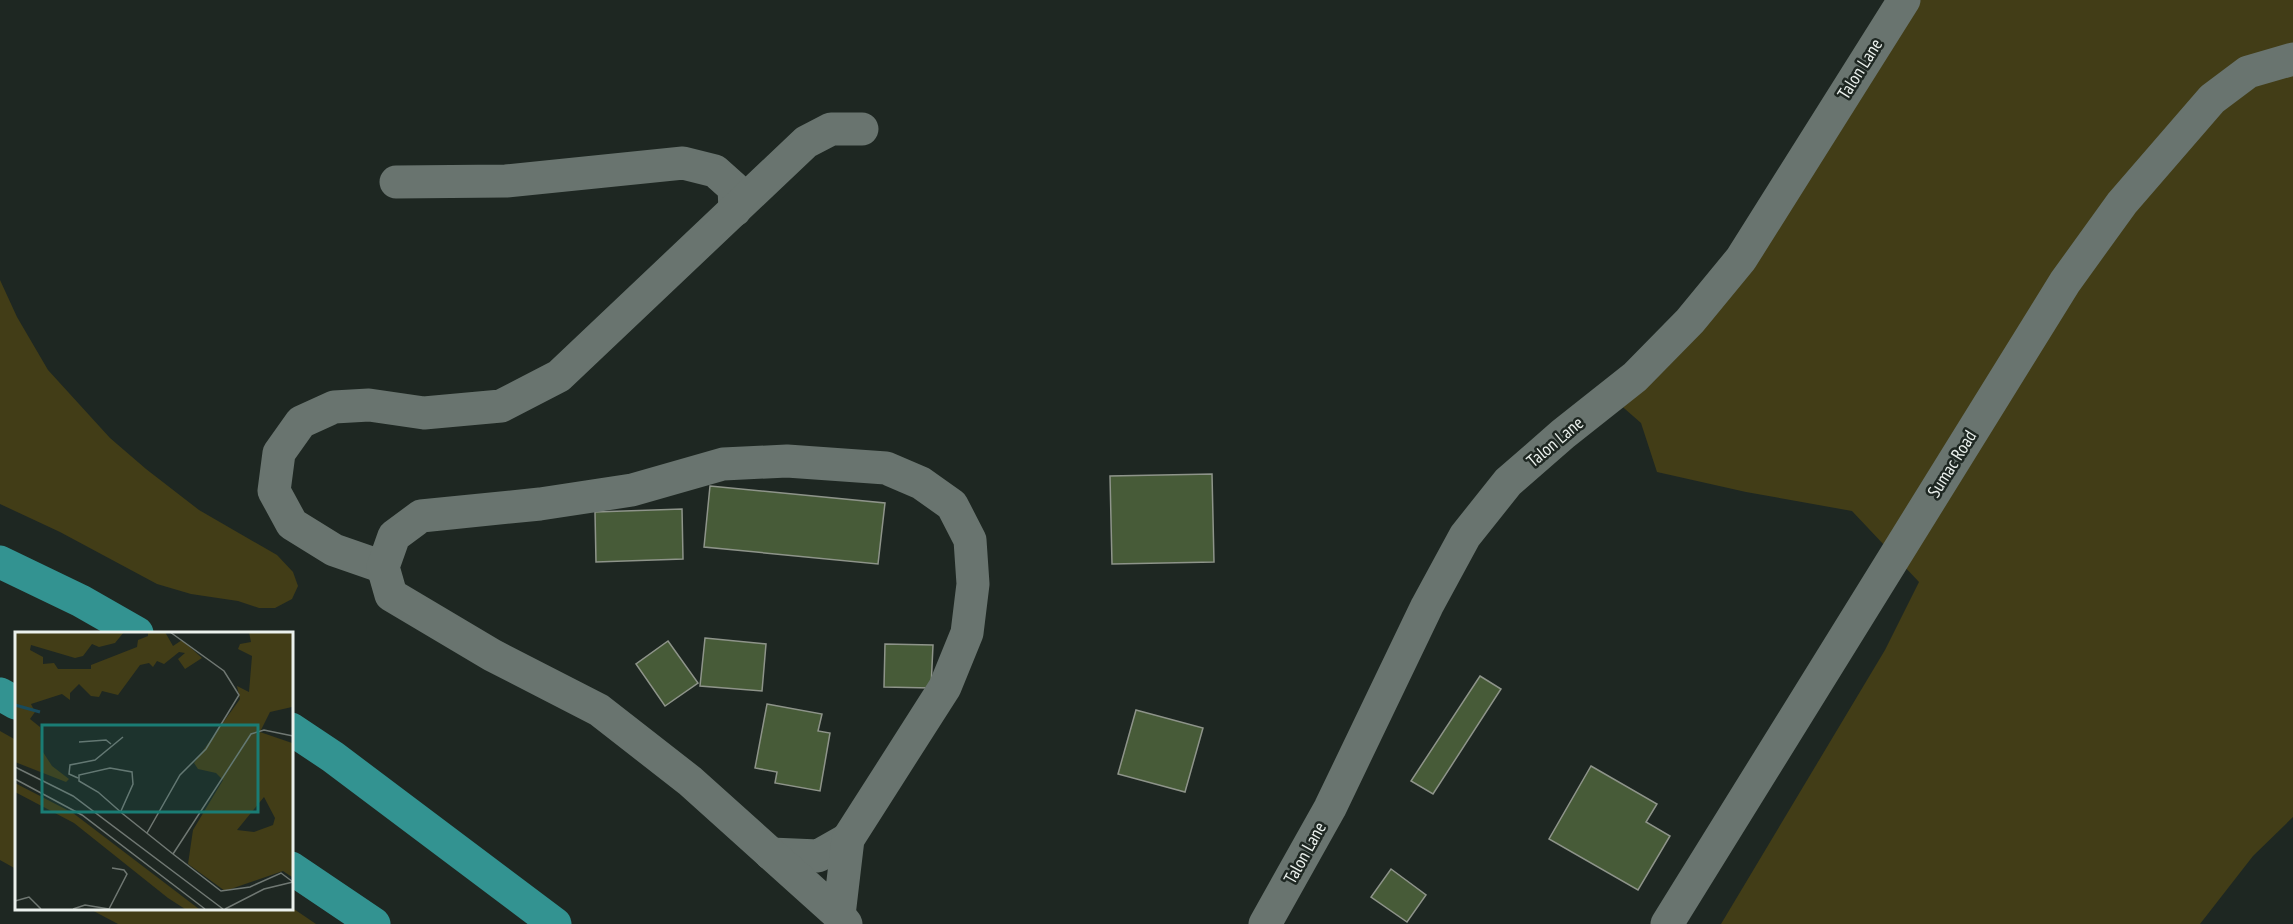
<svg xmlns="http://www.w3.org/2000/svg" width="2293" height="924" font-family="'PT Sans Narrow',sans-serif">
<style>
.green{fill:#423d17}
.building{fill:#475b38;stroke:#8e948a;stroke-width:1.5}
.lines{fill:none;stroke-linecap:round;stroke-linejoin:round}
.minor{stroke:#69746f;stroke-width:33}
.highway{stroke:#339391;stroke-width:33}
.labels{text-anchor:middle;stroke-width:5;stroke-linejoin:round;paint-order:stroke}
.street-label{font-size:18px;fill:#ebf1ed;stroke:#1e2722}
.inset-river{fill:none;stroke:#194b5b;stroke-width:3}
.inset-road{fill:none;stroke:#707873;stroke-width:1.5}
.view{fill:#1a7c74;fill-opacity:0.15;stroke:#1a7c74;stroke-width:3}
.inset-edge{fill:none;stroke:#ebf1ed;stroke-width:3}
</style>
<rect width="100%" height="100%" fill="#1e2722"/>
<g class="green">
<path d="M1919 0H2293V817L2253 856 2200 924H1721L1885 650 1919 582 1852 511 1746 492 1657 472 1641 423 1617 402Z"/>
<path d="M0 280 17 317 48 370 110 438 146 469 199 510 277 555 293 572 298 586 292 599 275 608H259L238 601 191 594 157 584 60 532 0 504Z"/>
<path d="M0 731 16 740V869L0 860Z"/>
<path d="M291 907 316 924H118L88 908Z"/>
</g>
<g class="building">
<path d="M1212 474 1214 562 1112 564 1110 476Z"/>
<path d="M710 486 885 503 878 564 704 547Z"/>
<path d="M682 509 683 559 596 562 595 512Z"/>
<path d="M705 638 766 644 762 691 700 686Z"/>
<path d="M668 641 698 683 665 706 636 664Z"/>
<path d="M885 644 933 645 931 688 884 687Z"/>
<path d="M1480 676 1501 689 1433 794 1411 781Z"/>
<path d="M767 704 822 714 818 731 830 733 820 791 775 783 777 772 755 768Z"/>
<path d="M1136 710 1203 728 1185 792 1118 774Z"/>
<path d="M1591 766 1657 804 1646 822 1670 836 1638 890 1549 839Z"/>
<path d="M1391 869 1426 895 1407 922 1371 897Z"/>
</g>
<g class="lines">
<g class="minor">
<path d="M396 182 506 181 683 163 715 171 734 188 735 210"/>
<path d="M383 567 334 550 292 524 274 491 279 453 301 422 334 407 369 405 424 413 501 406 559 376 806 142 831 129H862"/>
<path d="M771 854 818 856 848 839"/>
<path d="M839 915 848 839 945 687 967 633 973 584 970 540 952 505 921 483 886 468 787 461 723 464 632 490 540 504 421 516 394 536 383 567 391 595 492 655 599 710 690 781 839 915 846 924"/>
<path d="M1265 924 1330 808 1427 606 1465 536 1508 482 1563 434 1635 377 1690 321 1741 259 1904 0"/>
<path d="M1667 924 2065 282 2122 203 2212 99 2248 72 2293 59"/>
</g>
<g class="highway">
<path d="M0 562 81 601 137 633"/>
<path d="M0 694 16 703"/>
<path d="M291 729 333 757 555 924"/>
<path d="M291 868 374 924"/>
</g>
</g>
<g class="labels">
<g class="street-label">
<text transform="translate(1860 69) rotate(-58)" y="6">Talon Lane</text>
<text transform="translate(1555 442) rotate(-40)" y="6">Talon Lane</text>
<text transform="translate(1952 464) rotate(-58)" y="6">Sumac Road</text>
<text transform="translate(1305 853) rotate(-61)" y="6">Talon Lane</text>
</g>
</g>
<g transform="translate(15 632)">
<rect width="278" height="278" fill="#1e2722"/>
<path d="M0 0H109L100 11 84 15 77 12 68 24 60 26 16 13 15 18 28 25V32L39 31 43 37H76V33L122 15 123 8 133 4V0H150L158 14 167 8 187 26 170 37 163 27 170 21 164 20 149 32 142 29 138 35 134 31 125 33 103 63 87 59 84 65 76 64 64 52 55 61V68L47 62 16 72 20 80 15 87 25 95 26 117 37 134 54 147 51 150 0 130ZM234 0H277V75L255 80 245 100 277 111V245L268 239 210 259 173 232 178 198 208 148 201 141 183 137 179 131 225 67 222 54 234 60 237 24 223 17 225 12 236 10ZM249 165 260 186 258 193 239 200 222 198ZM0 151 58 181 184 277H170L153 266 59 191 0 160Z" fill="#423d17" fill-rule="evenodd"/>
<path class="inset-river" d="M0 73 25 80"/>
<path class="inset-road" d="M64 110 91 108 96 112M0 135 58 164 208 277M63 146 54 142 55 133 80 128 108 105M0 147 67 183 190 277M106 179 118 152 117 140 95 136 64 143V149L83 160 108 182 158 222 206 259 235 255 266 241 278 250M132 201 165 143 191 117 224 63 209 39 155 0M158 222 236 102 249 98 278 104M0 269 14 265 26 277M58 277 70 273 94 277M94 277 112 242 109 238 97 236M210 277 249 257 278 250"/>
<path class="view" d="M27 93H243V180H27Z"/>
<rect width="278" height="278" class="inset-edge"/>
</g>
</svg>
